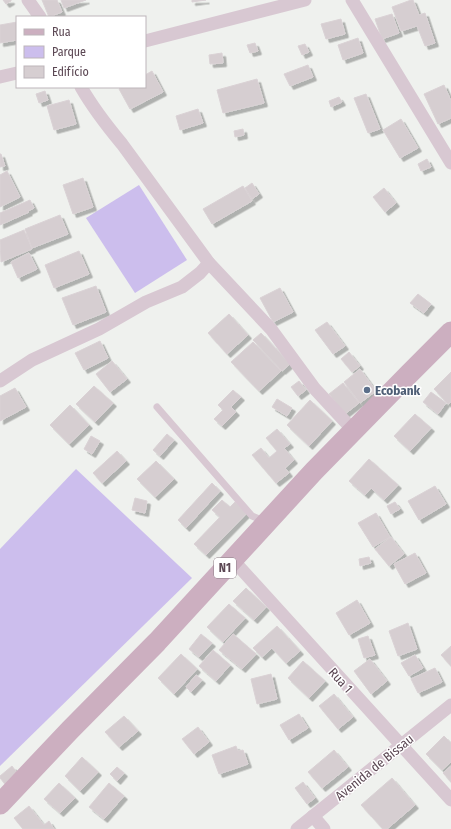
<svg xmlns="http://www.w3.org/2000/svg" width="451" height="829" font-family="'Fira Sans Condensed',sans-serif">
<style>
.green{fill:#ccbeed}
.building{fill:#d6ced1;stroke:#dad2d5;filter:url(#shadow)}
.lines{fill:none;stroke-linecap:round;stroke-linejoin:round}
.lane{stroke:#d8c8d2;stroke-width:7}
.street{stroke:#d8c8d2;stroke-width:13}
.primary{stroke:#ccafc0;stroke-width:21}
.service-dot{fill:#5c6f8a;stroke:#fff;stroke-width:1.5}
.labels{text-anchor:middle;stroke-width:3;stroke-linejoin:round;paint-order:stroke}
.shield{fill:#fff;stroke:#8c7e87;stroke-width:1}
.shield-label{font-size:12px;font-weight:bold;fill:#5b4753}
.service-label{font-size:13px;font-weight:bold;fill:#4e5e75;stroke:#fff;text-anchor:start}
.street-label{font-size:13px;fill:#5b4753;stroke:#fff}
</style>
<defs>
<filter id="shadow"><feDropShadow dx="3.5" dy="3.5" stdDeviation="0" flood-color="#0004"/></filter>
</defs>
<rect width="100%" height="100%" fill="#eff1ee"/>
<g class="green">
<path d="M139 185 187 260 135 293 86 218Z"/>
<path d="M76 469 192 578 0 766V549Z"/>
</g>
<g class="building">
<path d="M3 0H11V1L6 4Z"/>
<path d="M42 0H57L62 12 49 17Z"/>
<path d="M61 0H86L64 8Z"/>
<path d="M192 0H206L192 2Z"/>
<path d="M411 0H413L419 15 425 13 435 43 425 46 417 26 401 31 392 7Z"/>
<path d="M392 14 399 33 382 39 375 19Z"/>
<path d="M341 19 345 34 326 39 321 24Z"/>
<path d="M17 22V40L0 43V25Z"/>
<path d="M358 38 363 53 343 60 338 45Z"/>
<path d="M255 43 258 51 250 53 247 45Z"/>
<path d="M305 44 309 52 302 55 298 46Z"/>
<path d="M222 53 223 63 210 64 209 55Z"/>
<path d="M308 65 313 77 290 86 284 74Z"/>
<path d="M152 71 163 92 130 109 119 89 122 87H145V75Z"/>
<path d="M257 79 264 103 223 113 217 90Z"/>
<path d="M444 85 451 101V118L438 124 424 94Z"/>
<path d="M45 91 48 100 39 103 36 94Z"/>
<path d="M366 94 380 129 368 133 354 98Z"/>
<path d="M339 97 342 102 331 107 329 101Z"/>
<path d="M69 100 76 124 54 130 47 106Z"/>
<path d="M198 109 203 123 180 130 176 116Z"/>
<path d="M401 119 418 148 400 158 383 130Z"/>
<path d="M243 129 244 135 235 137 234 131Z"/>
<path d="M0 154H1L5 166 0 167Z"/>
<path d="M427 159 431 167 421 171 418 164Z"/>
<path d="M7 171 20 197 0 207V175Z"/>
<path d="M83 178 93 207 73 214 63 185Z"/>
<path d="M252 183 259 194 252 199 245 188Z"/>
<path d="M243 186 252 201 212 224 203 209Z"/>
<path d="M384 188 396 203 385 212 373 197Z"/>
<path d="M30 200 34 208 28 211 29 212 0 225V213Z"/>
<path d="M60 215 68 234 32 248 25 229Z"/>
<path d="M24 230 32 249 1 262 0 240Z"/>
<path d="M79 251 89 274 54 288 45 265Z"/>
<path d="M29 253 37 269 18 278 11 262Z"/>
<path d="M96 286 106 312 73 325 62 298Z"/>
<path d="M280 288 293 312 273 322 260 298Z"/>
<path d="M418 294 431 304 424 313 410 303Z"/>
<path d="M229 314 248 335 227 354 208 333Z"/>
<path d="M327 322 345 346 333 354 315 330Z"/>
<path d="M261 333 290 364 282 371 253 340Z"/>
<path d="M100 341 108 358 84 370 75 353Z"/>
<path d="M253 342 281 371 259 391 231 362Z"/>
<path d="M349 352 360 366 352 372 341 359Z"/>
<path d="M112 361 127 379 110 392 96 374Z"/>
<path d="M360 369 376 391 360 403 344 382Z"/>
<path d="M451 372V402L448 404 434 389Z"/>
<path d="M299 381 306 390 298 396 291 387Z"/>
<path d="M343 383 359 403 345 414 329 394Z"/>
<path d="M94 386 113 403 95 422 76 404Z"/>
<path d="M15 388 26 407 0 421V396Z"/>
<path d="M233 390 241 397 231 407 236 412 222 426 214 419 223 410 218 405Z"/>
<path d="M431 392 446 403 438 414 423 402Z"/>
<path d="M277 399 292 408 287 416 272 407Z"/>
<path d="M310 400 332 421 309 446 287 425Z"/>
<path d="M70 405 89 425 69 444 50 425Z"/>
<path d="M415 414 431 428 410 451 394 436Z"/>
<path d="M277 429 290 444 284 448 294 460 285 468 289 473 276 483 252 455 261 448 269 458 277 451 266 438Z"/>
<path d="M167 434 174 440 160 456 153 450Z"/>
<path d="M91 436 100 441 92 454 84 449Z"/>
<path d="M117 451 126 461 102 483 93 473Z"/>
<path d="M369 459 398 485 384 500 371 488 365 495 349 481Z"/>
<path d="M156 461 174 479 155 497 137 479Z"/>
<path d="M212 483 220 491 186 528 178 520Z"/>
<path d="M435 486 446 504 419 520 408 501Z"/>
<path d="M135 498 147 501 145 513 132 510Z"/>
<path d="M222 500 230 507 235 502 247 513 206 555 194 544 220 517 212 510Z"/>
<path d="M395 502 400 509 391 514 387 506Z"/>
<path d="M376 513 390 537 373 547 358 523Z"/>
<path d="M391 537 404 554 389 566 375 549Z"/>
<path d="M415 553 426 573 405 584 394 564Z"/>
<path d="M369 557 371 563 360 566 359 559Z"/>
<path d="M246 588 266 607 254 620 233 601Z"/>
<path d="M357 600 370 623 349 635 336 613Z"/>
<path d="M229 604 245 618 223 642 207 627Z"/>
<path d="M408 623 417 649 398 656 389 631Z"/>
<path d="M277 626 300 651 286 663 272 648 262 657 253 648Z"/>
<path d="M201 634 212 643 199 657 189 649Z"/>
<path d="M233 634 256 654 242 669 219 650Z"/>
<path d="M368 636 375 655 364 658 358 639Z"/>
<path d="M451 646V666L441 655Z"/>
<path d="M213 650 230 665 216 681 199 666Z"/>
<path d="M181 654 197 669 174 694 158 678Z"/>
<path d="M415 655 423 668 409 676 401 663Z"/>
<path d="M370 659 387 681 371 694 354 671Z"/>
<path d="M303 661 325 681 309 698 288 678Z"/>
<path d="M435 668 442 682 418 693 411 679Z"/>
<path d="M271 674 277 699 257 704 251 679Z"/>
<path d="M196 675 202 680 191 692 186 687Z"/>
<path d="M334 694 353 717 338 729 319 706Z"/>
<path d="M299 714 308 728 289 740 280 725Z"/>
<path d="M124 716 138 731 119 747 105 732Z"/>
<path d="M198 727 209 742 194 754 182 739Z"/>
<path d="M444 736 451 743V762L442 770 426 754Z"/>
<path d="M236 746 238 751 243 750 248 764 219 774 212 755Z"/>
<path d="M334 750 348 767 322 788 308 772Z"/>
<path d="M82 757 98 772 80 791 65 776Z"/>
<path d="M12 766 18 774 5 784 0 778V776Z"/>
<path d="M451 766V782L443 773Z"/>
<path d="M117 767 124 773 117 781 110 774Z"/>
<path d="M392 778 415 805 387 829H383L361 805Z"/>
<path d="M303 782 315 798 307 804 295 788Z"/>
<path d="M59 783 75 798 60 813 44 799Z"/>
<path d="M109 783 124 796 104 819 89 807Z"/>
<path d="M29 806 44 825 49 821 54 829H23L14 818Z"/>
</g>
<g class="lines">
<path class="lane" d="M157 407 252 516 264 521"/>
<g class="street">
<path d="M28 0 40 17"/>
<path d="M352 0 451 163"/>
<path d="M145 41 305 0"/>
<path d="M0 77 17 73"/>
<path d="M81 87C93 108 107 126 122 144L209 263 271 329 315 389 353 430"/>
<path d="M0 381 32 360 99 329 146 302 182 287 200 273 209 263"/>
<path d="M233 560 451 800"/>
<path d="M313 816 324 829"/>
<path d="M297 829 451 705"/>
</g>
<path class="primary" d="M0 804 70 730 157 642 314 471 409 374 451 332"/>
</g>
<circle class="service-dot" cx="367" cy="390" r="4"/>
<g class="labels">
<rect class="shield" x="214" y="558" width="22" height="20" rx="3"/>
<g class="shield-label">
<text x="225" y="572">N1</text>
</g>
<g class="service-label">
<text x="375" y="395">Ecobank</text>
</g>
<g class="street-label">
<text transform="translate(341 680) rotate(48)" y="5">Rua 1</text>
<text transform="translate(374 767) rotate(-39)" y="5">Avenida de Bissau</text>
</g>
</g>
<rect x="16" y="16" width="130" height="72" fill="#ffffff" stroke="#bdb5ba"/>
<rect x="24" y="29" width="20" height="6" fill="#ccafc0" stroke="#bdb5ba"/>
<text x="52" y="36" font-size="12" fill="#5b4753">Rua</text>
<rect x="24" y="46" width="20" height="12" fill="#ccbeed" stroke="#bdb5ba"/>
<text x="52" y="56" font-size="12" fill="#5b4753">Parque</text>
<rect x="24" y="66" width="20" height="12" fill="#d6ced1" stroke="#bdb5ba"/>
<text x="52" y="76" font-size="12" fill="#5b4753">Edifício</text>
</svg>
